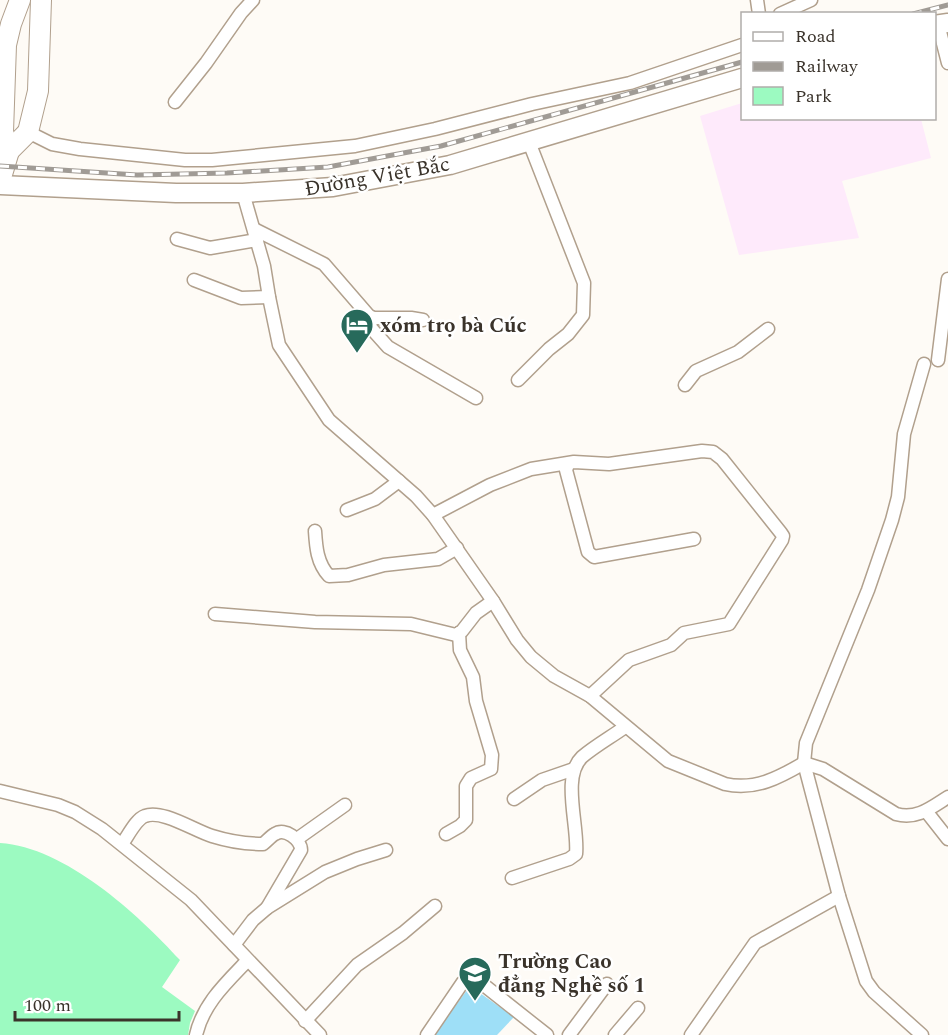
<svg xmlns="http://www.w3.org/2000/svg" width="948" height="1035" font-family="Spectral,serif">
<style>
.education{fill:#feeafb}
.green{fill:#9cfac1}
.water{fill:#9edff7}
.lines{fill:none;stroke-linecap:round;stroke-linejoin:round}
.street-casing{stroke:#b1a08d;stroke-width:15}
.secondary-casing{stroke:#b1a08d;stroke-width:21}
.primary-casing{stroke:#b1a08d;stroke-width:22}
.street{stroke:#fff;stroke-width:12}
.secondary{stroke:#fff;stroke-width:18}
.primary{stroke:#fff;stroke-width:20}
.rail-casing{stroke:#a09b95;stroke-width:5}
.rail{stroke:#fff;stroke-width:3;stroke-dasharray:9;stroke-linecap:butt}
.labels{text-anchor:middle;stroke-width:5;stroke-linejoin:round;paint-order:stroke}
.street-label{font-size:21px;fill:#3a332b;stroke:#fff}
.poi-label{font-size:21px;font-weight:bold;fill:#3a332b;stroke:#fff;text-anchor:start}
</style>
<rect width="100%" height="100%" fill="#fefbf6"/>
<path class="education" d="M742 103V118L921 119 931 158 842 181 859 238 739 255 700 116Z"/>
<path class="green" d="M0 843C65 847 138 914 180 960L162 987 195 1011 190 1023 188 1035H0Z"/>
<path class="water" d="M470 986 514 1017 497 1035H434Z"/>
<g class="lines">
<g class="street-casing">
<g id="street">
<path d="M757 0 759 14"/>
<path d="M780 14 811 0"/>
<path d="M938 24 948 63"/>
<path d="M175 102 206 63 241 13 253 0"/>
<path d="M23 132H28L52 144 80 149 185 160H212L355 146 435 129 532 104 630 83 742 45"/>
<path d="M243 193 264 266 269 297 279 345 329 420 416 496 433 515 493 601 517 640 531 657 554 676 590 696 668 761 725 784C755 791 780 777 804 763L823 769 896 814C917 820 932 807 948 797"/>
<path d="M254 229 324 264 369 316 374 318H411L423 320"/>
<path d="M177 239 210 248 257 240"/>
<path d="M194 280 241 298 269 297"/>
<path d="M369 316 371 328 388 347 476 398"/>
<path d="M938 360 948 279"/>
<path d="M518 380 549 349 568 334 583 315 584 283 529 142"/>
<path d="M685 385 696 371 738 352 768 329"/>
<path d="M568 464 566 470 588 552 594 557 694 539"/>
<path d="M347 510 375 499 399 481"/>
<path d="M433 515 490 485 531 469 574 462 609 464 702 451 713 452 722 459 781 533 783 536 782 540 729 624 684 633 671 645 629 660 590 696"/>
<path d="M315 531C316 547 317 563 329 576L348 575 384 565 438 559 457 548"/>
<path d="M215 614 315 622 411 624 456 635 462 631 476 613 493 601"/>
<path d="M0 791 58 805 75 812 102 829 191 900 320 1035"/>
<path d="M514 799 542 780 574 769"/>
<path d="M926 811 948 839"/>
<path d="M446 834 460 826 466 820V786L471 778 491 769 492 755 476 701 473 677 460 650 459 633"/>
<path d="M297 839 345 805"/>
<path d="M122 844C128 836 136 819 145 816 162 809 195 831 212 836 228 841 247 844 263 844 267 841 271 836 275 834 285 827 301 840 301 850L267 908"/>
<path d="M512 878 569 859 576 854C579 827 561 777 582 757 595 746 611 737 625 727"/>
<path d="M234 945 253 920 267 908 325 872 357 859 386 850"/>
<path d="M305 1021 357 965 403 933 435 906"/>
<path d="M196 1035C203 1004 226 983 247 961"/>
<path d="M427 1035 463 982 472 979 480 982 547 1035"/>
<path d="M569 1035 607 984"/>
<path d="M615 1035 638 1008"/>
<path d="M691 1035 755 943 839 896"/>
<path d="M922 1035 874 992 866 981 839 896 804 763 806 743 868 590 892 520 898 497 904 434 924 364"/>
</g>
</g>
<g class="secondary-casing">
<g id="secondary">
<path d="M934 25 948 23"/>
<path d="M0 185 176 193H243L333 187 450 165 742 78"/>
</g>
</g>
<g class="primary-casing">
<g id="primary">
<path d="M9 151 28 132 38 91 41 0"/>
<path d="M0 181 9 151 3 132 6 45 11 24 20 0"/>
</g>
</g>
<use href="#street" class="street"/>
<use href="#secondary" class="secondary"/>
<use href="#primary" class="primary"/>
<g class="rail-casing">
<g id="rail">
<path d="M913 14 948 5"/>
<path d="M0 166 137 175 227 173 328 167 441 146 742 62"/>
</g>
</g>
<use href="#rail" class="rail"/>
</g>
<defs>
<g id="hotel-pin" transform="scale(1.725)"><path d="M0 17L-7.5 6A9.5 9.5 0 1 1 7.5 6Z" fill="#276a5b" stroke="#fff"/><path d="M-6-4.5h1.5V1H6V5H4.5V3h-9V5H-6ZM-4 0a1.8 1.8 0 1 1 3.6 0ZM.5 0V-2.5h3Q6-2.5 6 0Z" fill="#fff"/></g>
<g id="university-pin" transform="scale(1.725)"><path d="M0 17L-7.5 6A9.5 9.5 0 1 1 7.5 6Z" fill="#276a5b" stroke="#fff"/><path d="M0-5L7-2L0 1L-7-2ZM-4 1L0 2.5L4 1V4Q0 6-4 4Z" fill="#fff"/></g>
</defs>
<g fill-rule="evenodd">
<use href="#hotel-pin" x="357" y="325"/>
<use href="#university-pin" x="475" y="973"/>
</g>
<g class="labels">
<g class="street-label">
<text transform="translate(377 176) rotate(-10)" y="7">Đường Việt Bắc</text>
</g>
<g class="poi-label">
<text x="380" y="332">xóm trọ bà Cúc</text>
<text x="498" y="968">Trường Cao<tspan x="498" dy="24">đẳng Nghề số 1</tspan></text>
</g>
</g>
<rect x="741" y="12" width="195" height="108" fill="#ffffff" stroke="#b0adaa" stroke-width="1.5"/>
<rect x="753" y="32" width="30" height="9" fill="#ffffff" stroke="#b0adaa" stroke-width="1.5"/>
<text x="795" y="42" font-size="18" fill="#3a332b">Road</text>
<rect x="753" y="62" width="30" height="9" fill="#a09b95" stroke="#b0adaa" stroke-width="1.5"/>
<text x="795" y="72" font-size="18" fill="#3a332b">Railway</text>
<rect x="753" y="87" width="30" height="18" fill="#9cfac1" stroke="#b0adaa" stroke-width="1.5"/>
<text x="795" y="102" font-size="18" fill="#3a332b">Park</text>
<path d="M15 1011v9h164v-9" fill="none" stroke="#3a332b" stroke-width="3"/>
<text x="24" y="1011" font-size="18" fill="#3a332b" stroke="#ffffff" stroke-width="4.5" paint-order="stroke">100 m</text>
</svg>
